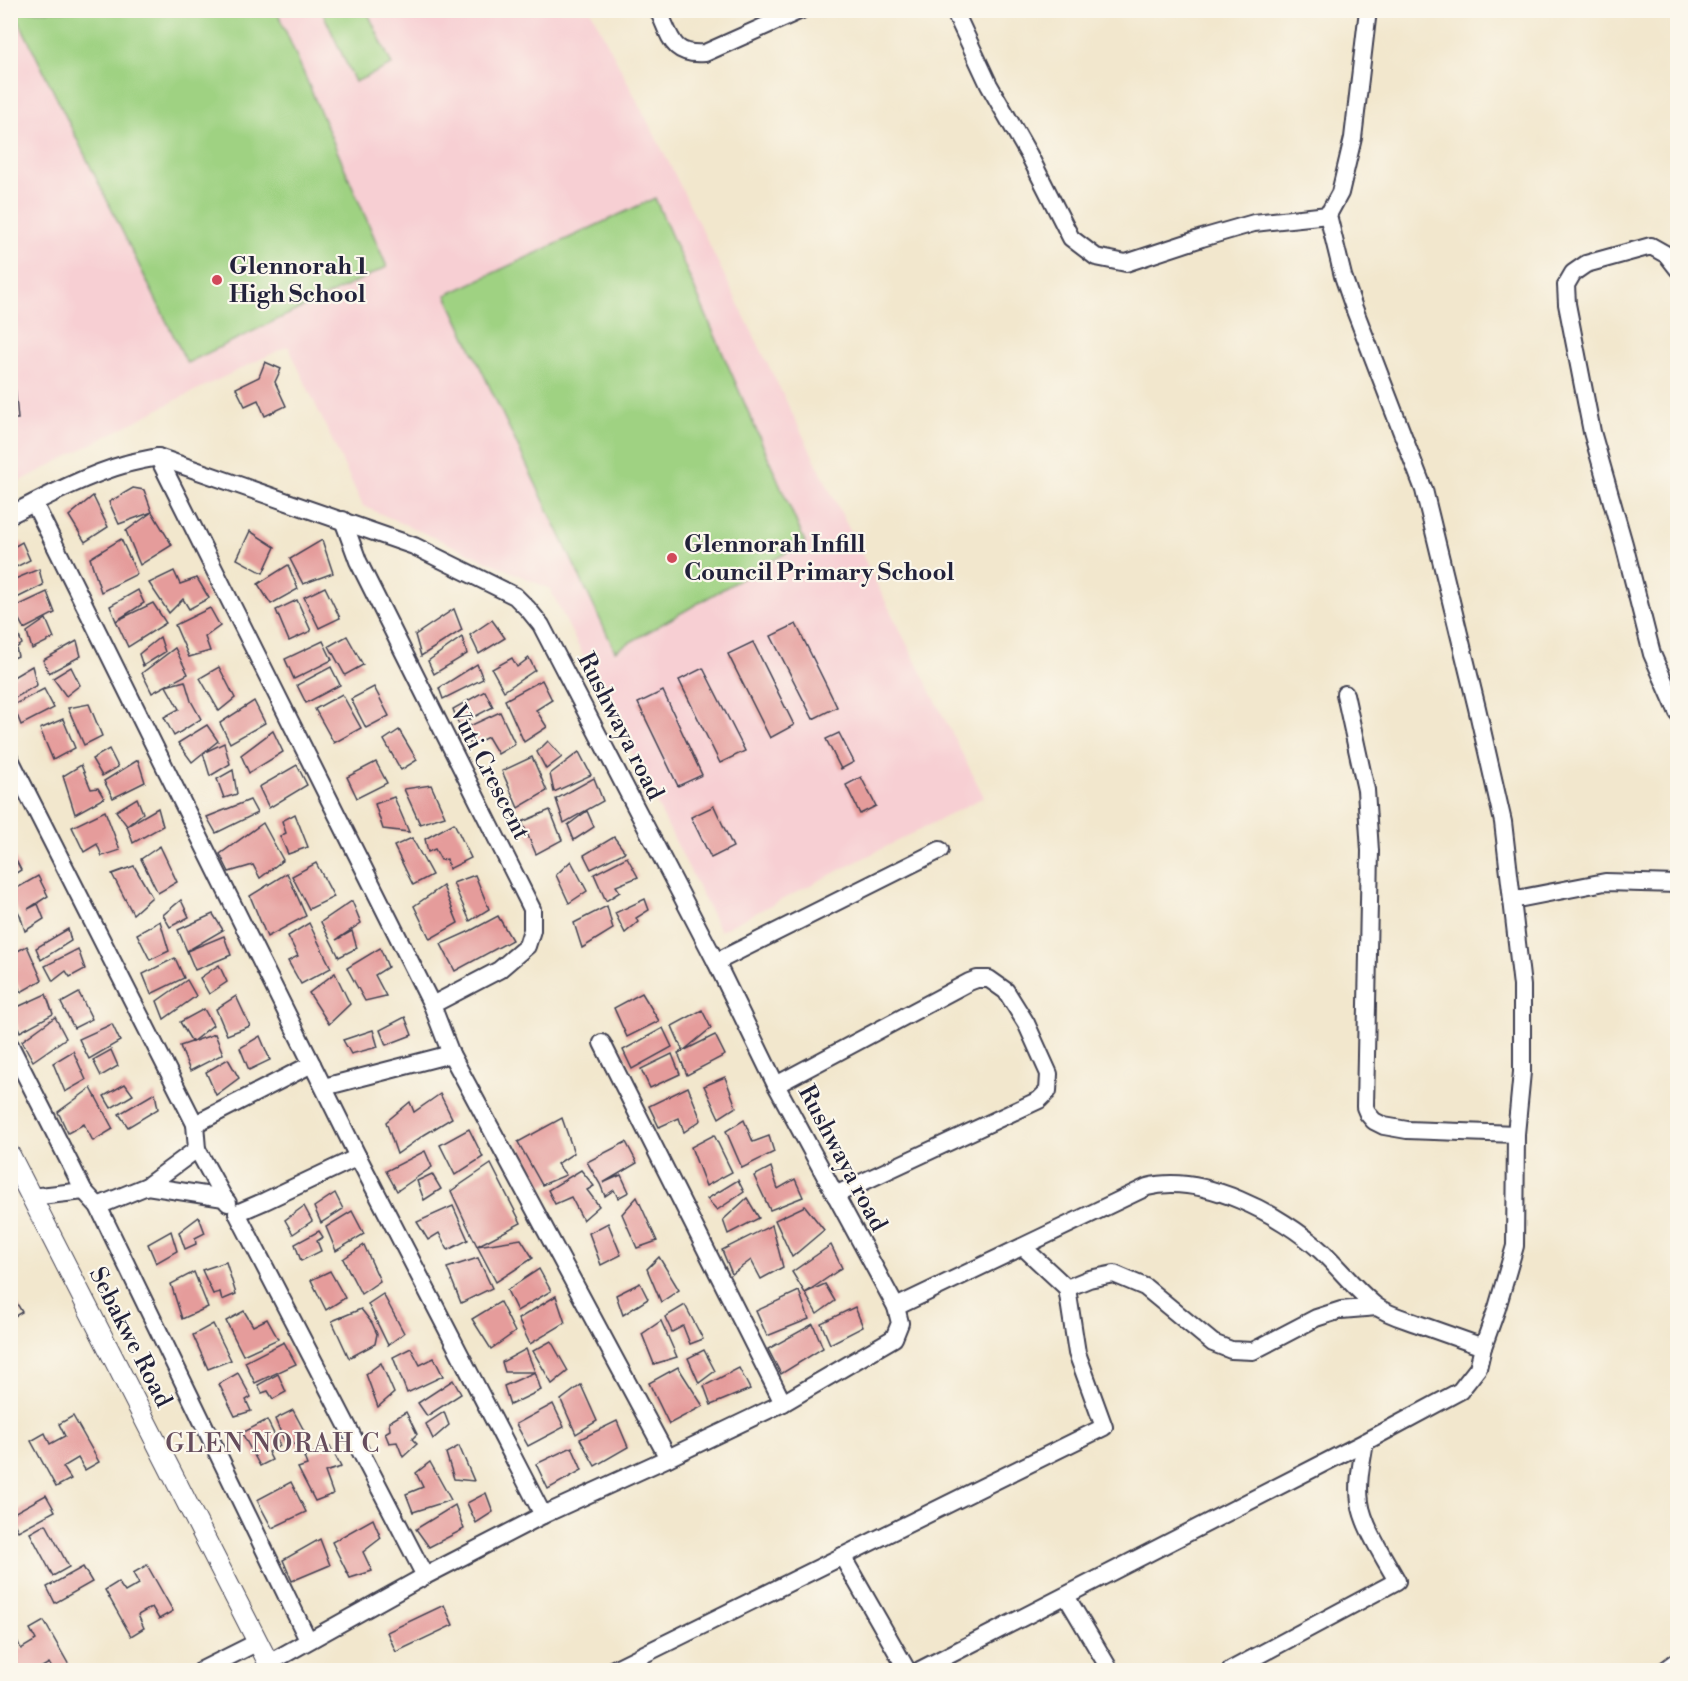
<svg xmlns="http://www.w3.org/2000/svg" width="1688" height="1681" font-family="'Libre Bodoni',serif">
<style>
.built{fill:#f7cfd3}
.green{fill:#9fd282;stroke:#607a5e;stroke-width:1.5}
.building{fill:#e59c9b}
.lines{fill:none;stroke-linecap:round;stroke-linejoin:round}
.service-casing{stroke:#414051;stroke-width:11}
.minor-casing{stroke:#414051;stroke-width:20}
.tertiary-casing{stroke:#414051;stroke-width:22}
.service{stroke:#fff;stroke-width:8}
.minor{stroke:#fff;stroke-width:16}
.tertiary{stroke:#fff;stroke-width:20}
.poi-dot{fill:#d1495b;stroke:#fbf7ec;stroke-width:2}
.labels{text-anchor:middle;stroke-width:4.5;stroke-linejoin:round;paint-order:stroke}
.poi-label{font-size:24px;font-weight:bold;fill:#22223b;stroke:#fbf7ec;text-anchor:start}
.street-label{font-size:24px;fill:#22223b;stroke:#fbf7ec}
.neighbourhood-label{font-size:26px;letter-spacing:1.5px;fill:#664d5d;stroke:#fbf7ec}
</style>
<rect width="100%" height="100%" fill="#fbf7ec"/>
<filter id="ink" filterUnits="userSpaceOnUse"><feTurbulence type="fractalNoise" baseFrequency=".0167" numOctaves="2"/><feDisplacementMap in="SourceGraphic" scale="12" xChannelSelector="R" yChannelSelector="G"/><feConvolveMatrix kernelMatrix="1 2 1 2 8 2 1 2 1" color-interpolation-filters="sRGB"/></filter>
<filter id="wash" filterUnits="userSpaceOnUse"><feTurbulence type="fractalNoise" baseFrequency=".008" numOctaves="4" result="noise"/><feDisplacementMap in="SourceGraphic" scale="24" xChannelSelector="R" yChannelSelector="G"/><feGaussianBlur stdDeviation="1.35" result="paint"/><feColorMatrix in="noise" values="0 0 0 0 0 0 0 0 0 0 0 0 0 0 0 0 0 1.4 0 .05"/><feComposite in="paint" operator="in"/></filter>
<g filter="url(#wash)">
<rect width="100%" height="100%" fill="#f2e7cd"/>
<path class="built" d="M11 11H591L669 163 848 527 984 797 720 931 550 589 363 506 288 346 180 398 11 486Z"/>
<g class="green">
<path d="M14 11H277L387 267 187 363Z"/>
<path d="M322 11H367L392 65 355 82Z"/>
<path d="M655 198 805 542 615 651 446 295Z"/>
</g>
<g id="blocks">
<g class="building">
<path d="M265 362 281 369 275 382 286 406 265 416 258 400 245 406 236 388 259 377Z"/>
<path d="M10 375H14L18 419H10Z"/>
<path d="M133 488 144 490 152 512 172 545 140 565 126 531 152 512 119 524 109 502Z"/>
<path d="M93 496 108 527 85 542 69 516Z"/>
<path d="M250 531 275 547 263 573 237 559Z"/>
<path d="M121 539 137 574 101 592 90 558Z"/>
<path d="M322 540 333 573 303 584 290 559Z"/>
<path d="M22 542 30 560 10 570V549Z"/>
<path d="M288 565 298 589 271 604 258 584Z"/>
<path d="M39 569 43 585 13 600 10 595V581Z"/>
<path d="M174 571 180 584 197 578 209 598 189 609 183 599 169 613 149 583Z"/>
<path d="M325 587 340 618 319 628 304 597Z"/>
<path d="M138 590 144 603 116 621 153 603 166 623 128 647 116 621 110 606Z"/>
<path d="M47 592 55 613 24 629 13 608Z"/>
<path d="M297 600 311 631 289 641 276 610Z"/>
<path d="M210 608 220 626 205 637 210 651 189 657 175 625Z"/>
<path d="M454 609 462 630 421 656 415 635Z"/>
<path d="M11 616 22 644 16 648 18 656 11 659Z"/>
<path d="M46 619 54 638 32 649 27 632Z"/>
<path d="M492 620 505 638 479 654 470 635Z"/>
<path d="M796 624 837 707 813 719 771 636Z"/>
<path d="M347 636 363 665 345 675 329 646Z"/>
<path d="M160 637 165 652 143 666 139 654Z"/>
<path d="M462 637 467 654 434 674 428 661Z"/>
<path d="M77 641 81 656 49 673 43 660Z"/>
<path d="M323 641 332 660 294 679 285 659Z"/>
<path d="M753 642 794 725 770 738 728 654Z"/>
<path d="M175 648 188 674 152 693 142 673Z"/>
<path d="M512 658 517 667 529 658 535 670 504 691 492 669Z"/>
<path d="M477 664 483 679 443 699 439 688Z"/>
<path d="M32 666 37 685 10 701V679Z"/>
<path d="M71 667 80 685 66 696 53 678Z"/>
<path d="M219 667 235 698 219 711 200 678Z"/>
<path d="M331 667 340 685 306 703 297 685Z"/>
<path d="M703 668 745 751 720 763 679 680Z"/>
<path d="M542 680 552 700 536 710 547 727 524 742 505 700Z"/>
<path d="M185 681 191 701 201 719 174 736 164 717 179 709 166 686Z"/>
<path d="M374 687 389 716 366 728 351 699Z"/>
<path d="M44 689 54 708 21 725 13 705Z"/>
<path d="M485 691 493 707 459 725 453 709Z"/>
<path d="M663 691 702 775 678 786 638 703Z"/>
<path d="M342 694 361 728 334 743 315 709Z"/>
<path d="M254 701 265 723 230 743 220 723Z"/>
<path d="M89 704 102 736 84 745 68 708Z"/>
<path d="M500 712 515 744 498 754 488 737 471 745 463 729Z"/>
<path d="M63 719 75 748 53 760 40 729Z"/>
<path d="M207 725 218 741 203 753 224 743 230 764 210 776 203 753 192 762 178 743Z"/>
<path d="M399 730 417 760 401 770 384 740Z"/>
<path d="M273 731 283 752 249 773 241 755Z"/>
<path d="M839 733 854 762 841 769 826 739Z"/>
<path d="M548 741 562 757 546 769 537 752Z"/>
<path d="M109 749 118 767 102 776 92 759Z"/>
<path d="M579 752 591 775 554 792 550 774Z"/>
<path d="M532 757 547 791 518 808 502 771Z"/>
<path d="M138 760 145 782 113 798 104 781Z"/>
<path d="M376 762 387 783 357 798 347 777Z"/>
<path d="M81 765 91 789 98 788 104 798 75 814 63 776Z"/>
<path d="M297 765 307 785 269 808 259 787Z"/>
<path d="M233 770 237 794 224 798 217 779Z"/>
<path d="M861 777 876 806 860 814 846 785Z"/>
<path d="M594 778 603 801 564 823 556 799Z"/>
<path d="M431 785 445 816 420 824 404 789Z"/>
<path d="M394 797 409 832 383 829 375 804Z"/>
<path d="M137 798 143 813 127 826 116 811Z"/>
<path d="M250 800 257 813 216 833 207 817Z"/>
<path d="M714 806 733 847 711 858 691 817Z"/>
<path d="M158 808 163 826 133 843 127 826Z"/>
<path d="M550 810 562 840 536 854 522 822Z"/>
<path d="M105 811 120 850 102 856 97 844 84 852 72 827Z"/>
<path d="M587 811 594 827 574 840 568 825Z"/>
<path d="M295 814 308 847 288 854 280 836 286 833 282 821Z"/>
<path d="M263 823 283 860 260 878 253 865 229 872 220 854Z"/>
<path d="M454 823 471 858 449 869 447 859 441 860 435 849 428 852 425 839Z"/>
<path d="M614 837 625 852 591 869 584 855Z"/>
<path d="M412 838 432 875 413 885 394 846Z"/>
<path d="M160 846 177 882 158 893 141 859Z"/>
<path d="M10 849 21 870 10 877Z"/>
<path d="M627 857 638 877 616 886 620 892 606 901 594 874Z"/>
<path d="M571 861 587 891 569 903 556 875Z"/>
<path d="M316 863 334 897 309 909 292 876Z"/>
<path d="M134 866 152 897 133 914 112 874Z"/>
<path d="M287 873 306 916 267 937 250 896Z"/>
<path d="M475 875 489 909 470 921 453 883Z"/>
<path d="M38 876 48 896 28 909 38 904 44 919 25 931 20 915 10 897V892Z"/>
<path d="M443 886 458 923 430 939 414 906Z"/>
<path d="M645 899 649 910 636 918 638 922 625 933 615 913Z"/>
<path d="M181 900 189 917 170 927 163 915Z"/>
<path d="M352 901 361 923 336 940 352 931 357 948 339 957 321 922Z"/>
<path d="M607 906 613 929 582 948 574 923Z"/>
<path d="M213 914 223 930 187 951 224 936 231 955 195 970 178 930Z"/>
<path d="M498 916 512 940 455 971 441 944 470 931Z"/>
<path d="M160 921 169 951 150 960 137 934Z"/>
<path d="M309 923 331 968 301 984 288 961 298 956 288 936Z"/>
<path d="M68 929 71 941 41 960 36 948Z"/>
<path d="M27 946 42 980 21 992 10 970V955Z"/>
<path d="M380 948 388 967 375 975 386 996 365 1001 347 968Z"/>
<path d="M78 949 85 969 70 977 66 971 53 981 45 966Z"/>
<path d="M175 958 184 978 151 994 143 974Z"/>
<path d="M219 965 227 982 209 994 200 978Z"/>
<path d="M335 973 350 1004 329 1024 309 993Z"/>
<path d="M187 980 196 996 164 1019 157 1001Z"/>
<path d="M79 993 92 1019 74 1028 61 1003Z"/>
<path d="M642 993 659 1021 627 1037 614 1008Z"/>
<path d="M46 994 53 1014 20 1032 11 1010Z"/>
<path d="M236 996 250 1026 227 1035 216 1009Z"/>
<path d="M204 1009 213 1025 192 1042 180 1022Z"/>
<path d="M702 1010 711 1028 683 1051 715 1035 725 1055 687 1075 678 1053 683 1051 672 1026Z"/>
<path d="M55 1017 66 1038 33 1061 22 1041Z"/>
<path d="M405 1017 412 1035 386 1045 380 1030Z"/>
<path d="M112 1024 120 1041 89 1059 79 1039Z"/>
<path d="M663 1028 672 1047 632 1069 623 1050Z"/>
<path d="M373 1030 378 1047 351 1054 343 1040Z"/>
<path d="M215 1034 223 1054 190 1071 180 1046Z"/>
<path d="M260 1036 270 1060 249 1070 240 1048Z"/>
<path d="M111 1050 118 1066 101 1076 93 1060Z"/>
<path d="M73 1051 86 1080 65 1092 53 1063Z"/>
<path d="M672 1054 680 1074 650 1088 641 1069Z"/>
<path d="M228 1059 239 1078 216 1095 206 1072Z"/>
<path d="M725 1077 736 1107 719 1118 704 1086Z"/>
<path d="M125 1084 133 1095 111 1108 104 1096Z"/>
<path d="M688 1087 701 1120 684 1132 679 1118 659 1127 649 1106Z"/>
<path d="M91 1088 113 1129 93 1141 84 1124 68 1133 58 1112Z"/>
<path d="M155 1093 158 1109 128 1127 119 1114Z"/>
<path d="M440 1094 452 1118 424 1135 397 1154 386 1122 410 1102 414 1112Z"/>
<path d="M562 1118 574 1153 557 1164 566 1175 542 1185 518 1142Z"/>
<path d="M744 1120 753 1142 769 1136 774 1152 742 1168 726 1131Z"/>
<path d="M469 1129 483 1157 455 1175 440 1145Z"/>
<path d="M714 1135 732 1172 706 1186 691 1147Z"/>
<path d="M626 1142 637 1163 603 1183 621 1175 629 1192 618 1198 614 1190 605 1196 600 1184 587 1162Z"/>
<path d="M425 1151 432 1167 397 1191 386 1171Z"/>
<path d="M491 1164 521 1223 477 1246 521 1239 533 1258 496 1282 477 1246 465 1221 451 1191Z"/>
<path d="M771 1167 778 1189 795 1179 803 1197 770 1210 754 1176Z"/>
<path d="M581 1170 594 1186 587 1190 599 1206 583 1220 571 1197 555 1204 548 1190Z"/>
<path d="M432 1174 441 1189 424 1200 417 1181Z"/>
<path d="M738 1180 744 1192 717 1210 707 1199Z"/>
<path d="M335 1193 343 1209 321 1223 314 1207Z"/>
<path d="M637 1197 657 1241 637 1248 622 1214Z"/>
<path d="M747 1198 759 1218 728 1234 723 1220Z"/>
<path d="M304 1206 312 1221 293 1234 285 1220Z"/>
<path d="M453 1206 468 1240 448 1250 439 1233 428 1240 417 1222Z"/>
<path d="M805 1206 824 1230 792 1257 775 1220Z"/>
<path d="M352 1211 364 1234 336 1251 326 1227Z"/>
<path d="M199 1217 205 1233 195 1238 196 1244 185 1249 179 1232Z"/>
<path d="M608 1223 621 1255 601 1265 589 1233Z"/>
<path d="M772 1225 783 1267 761 1279 751 1260 732 1274 722 1250Z"/>
<path d="M171 1231 177 1251 156 1263 148 1244Z"/>
<path d="M319 1231 323 1237 317 1241 321 1251 301 1261 295 1244Z"/>
<path d="M364 1245 380 1281 361 1294 343 1259Z"/>
<path d="M831 1245 842 1268 805 1293 792 1272Z"/>
<path d="M659 1257 679 1290 661 1302 647 1269Z"/>
<path d="M478 1258 492 1288 461 1303 447 1268Z"/>
<path d="M226 1262 236 1294 222 1300 220 1292 213 1294 202 1270Z"/>
<path d="M539 1269 551 1291 517 1311 507 1290Z"/>
<path d="M330 1271 345 1298 326 1310 311 1280Z"/>
<path d="M194 1272 208 1307 182 1319 171 1284Z"/>
<path d="M640 1283 648 1299 623 1315 616 1295Z"/>
<path d="M825 1284 835 1301 817 1314 805 1293Z"/>
<path d="M799 1291 809 1319 767 1336 756 1311Z"/>
<path d="M10 1292 22 1312 10 1319Z"/>
<path d="M383 1294 404 1333 388 1345 368 1304Z"/>
<path d="M556 1296 565 1323 530 1344 518 1319Z"/>
<path d="M500 1302 515 1332 491 1349 472 1319Z"/>
<path d="M685 1305 703 1339 690 1344 683 1326 672 1332 665 1317Z"/>
<path d="M855 1307 863 1327 830 1344 821 1323Z"/>
<path d="M361 1309 372 1323 377 1334 375 1344 349 1358 332 1321Z"/>
<path d="M244 1311 253 1326 267 1319 278 1339 243 1355 226 1321Z"/>
<path d="M661 1321 677 1357 654 1364 642 1334Z"/>
<path d="M213 1324 231 1360 208 1369 193 1335Z"/>
<path d="M813 1324 823 1348 781 1374 768 1349Z"/>
<path d="M551 1341 568 1371 552 1384 533 1351Z"/>
<path d="M284 1342 296 1364 255 1383 245 1362Z"/>
<path d="M411 1348 420 1365 434 1358 443 1376 407 1393 393 1357Z"/>
<path d="M526 1349 535 1372H505L502 1362Z"/>
<path d="M704 1350 715 1371 699 1383 688 1358Z"/>
<path d="M381 1363 394 1393 378 1407 366 1374Z"/>
<path d="M678 1367 703 1406 669 1424 649 1383Z"/>
<path d="M739 1368 750 1389 711 1405 704 1386Z"/>
<path d="M535 1372 541 1390 510 1405 504 1386Z"/>
<path d="M238 1373 251 1397 246 1400 251 1411 235 1416 219 1384Z"/>
<path d="M278 1374 286 1392 273 1399 268 1391 262 1393 258 1385Z"/>
<path d="M453 1380 461 1394 427 1416 418 1403Z"/>
<path d="M581 1385 597 1421 576 1434 561 1400Z"/>
<path d="M553 1404 564 1427 528 1446 516 1424Z"/>
<path d="M293 1410 309 1440 296 1447 291 1439 285 1442 275 1419Z"/>
<path d="M406 1412 417 1434 412 1439 417 1444 403 1457 397 1442 389 1443 385 1433 390 1430 389 1422Z"/>
<path d="M444 1412 449 1425 433 1439 426 1424Z"/>
<path d="M73 1416 99 1462 85 1470 78 1458 63 1467 71 1479 56 1487 31 1441 45 1433 50 1444 65 1436 59 1424Z"/>
<path d="M267 1420 280 1446 268 1452 272 1460 260 1466 242 1433Z"/>
<path d="M617 1421 628 1447 595 1466 580 1439Z"/>
<path d="M330 1446 341 1467 325 1472 333 1494 315 1501 298 1468 307 1465 304 1457Z"/>
<path d="M459 1446 474 1481 454 1479 446 1453Z"/>
<path d="M572 1447 582 1470 548 1489 536 1464Z"/>
<path d="M430 1462 451 1500 413 1512 406 1494 423 1487 416 1473Z"/>
<path d="M291 1482 306 1512 272 1528 257 1500Z"/>
<path d="M486 1493 493 1512 476 1523 467 1503Z"/>
<path d="M46 1495 55 1511 18 1531 10 1515Z"/>
<path d="M455 1505 464 1529 429 1547 416 1529Z"/>
<path d="M373 1519 381 1538 363 1552 372 1571 350 1578 332 1542Z"/>
<path d="M46 1524 69 1567 53 1576 30 1533Z"/>
<path d="M320 1539 330 1565 292 1581 283 1560Z"/>
<path d="M147 1565 173 1611 159 1619 152 1607 138 1615 144 1628 131 1636 105 1590 118 1582 125 1592 139 1584 133 1573Z"/>
<path d="M83 1567 92 1582 55 1603 47 1587Z"/>
<path d="M444 1605 453 1625 396 1652 387 1632Z"/>
<path d="M44 1621 70 1667 64 1670H53L49 1663 37 1670H15L10 1662V1641L16 1638 21 1649 36 1640 30 1629Z"/>
</g>
</g>
</g>
<g filter="url(#ink)">
<use href="#blocks" fill-opacity="0" stroke="#414051" stroke-width="1.5"/>
<g class="lines">
<g class="service-casing">
<path id="service" d="M1658 1670 1678 1655"/>
</g>
<g class="minor-casing">
<g id="minor">
<path d="M658 10C671 37 671 56 705 53L801 10"/>
<path d="M954 10 989 85 1029 155 1071 238 1096 257 1126 263 1202 238 1254 223 1328 215"/>
<path d="M1678 269 1667 255 1651 246 1586 264 1573 273 1566 285 1567 304 1592 432 1624 544 1652 654 1678 713"/>
<path d="M158 457 432 1005 451 1054 668 1458"/>
<path d="M34 503 358 1157 543 1515"/>
<path d="M10 515C45 497 89 474 126 464 136 461 148 459 158 457L414 546 515 596 528 609 541 625 716 962 776 1085 896 1307 900 1323 894 1338 783 1403 668 1458 543 1515 425 1576 269 1663"/>
<path d="M343 520 358 561 532 909V930L527 946 499 970 432 1005"/>
<path d="M1345 694 1366 790 1370 851 1365 1107 1368 1114 1374 1121 1384 1126 1407 1130 1516 1134"/>
<path d="M10 759 195 1124 312 1064"/>
<path d="M1512 900 1605 882 1678 884"/>
<path d="M716 962 940 850"/>
<path d="M602 1043 783 1403"/>
<path d="M10 1045 84 1191 98 1206 308 1640"/>
<path d="M776 1085 969 982 977 979H989L1006 991 1026 1023 1049 1074 1048 1091 1039 1100 835 1195"/>
<path d="M324 1087 451 1054"/>
<path d="M197 1149 224 1198 228 1203"/>
<path d="M358 1157 265 1201 237 1213 425 1576"/>
<path d="M147 1186 224 1198"/>
<path d="M31 1197 84 1191"/>
<path d="M98 1206 147 1186 197 1149 195 1124"/>
<path d="M1067 1288 1089 1279 1114 1274 1145 1287 1213 1343 1231 1350 1253 1351 1316 1318 1341 1310 1377 1307"/>
<path d="M896 1307 1147 1187C1202 1173 1281 1214 1321 1251 1340 1269 1356 1290 1376 1306 1388 1315 1405 1319 1418 1324 1440 1332 1461 1339 1483 1347"/>
<path d="M842 1556 907 1670"/>
<path d="M1066 1596 1110 1670"/>
<path d="M202 1670 258 1642"/>
<path d="M612 1670 1104 1427 1077 1353 1067 1288 1023 1247"/>
<path d="M920 1670 1365 1442 1460 1391 1478 1368 1483 1347 1497 1308 1515 1246 1516 1134 1522 1072V986L1503 822 1477 708 1424 490 1354 308 1343 276 1328 215 1340 193 1353 138 1368 10"/>
<path d="M1231 1670 1397 1581C1385 1559 1363 1526 1360 1502 1357 1482 1362 1461 1365 1442"/>
</g>
</g>
<g class="tertiary-casing">
<path id="tertiary" d="M10 1155 272 1670"/>
</g>
<use href="#service" class="service"/>
<use href="#minor" class="minor"/>
<use href="#tertiary" class="tertiary"/>
</g>
</g>
<g class="poi-dot">
<circle cx="217" cy="280" r="6"/>
<circle cx="672" cy="558" r="6"/>
</g>
<g class="labels">
<g class="poi-label">
<text x="229" y="274">Glennorah 1<tspan x="229" dy="28">High School</tspan></text>
<text x="684" y="552">Glennorah Infill<tspan x="684" dy="28">Council Primary School</tspan></text>
</g>
<g class="street-label">
<text transform="translate(621 726) rotate(63)" y="8">Rushwaya road</text>
<text transform="translate(490 772) rotate(63)" y="8">Vuti Crescent</text>
<text transform="translate(843 1158) rotate(62)" y="8">Rushwaya road</text>
<text transform="translate(131 1337) rotate(63)" y="8">Sebakwe Road</text>
</g>
<g class="neighbourhood-label">
<text x="273" y="1452">GLEN NORAH C</text>
</g>
</g>
<rect width="1688" height="1681" fill="none" stroke="#fbf7ec" stroke-width="36"/>
</svg>
